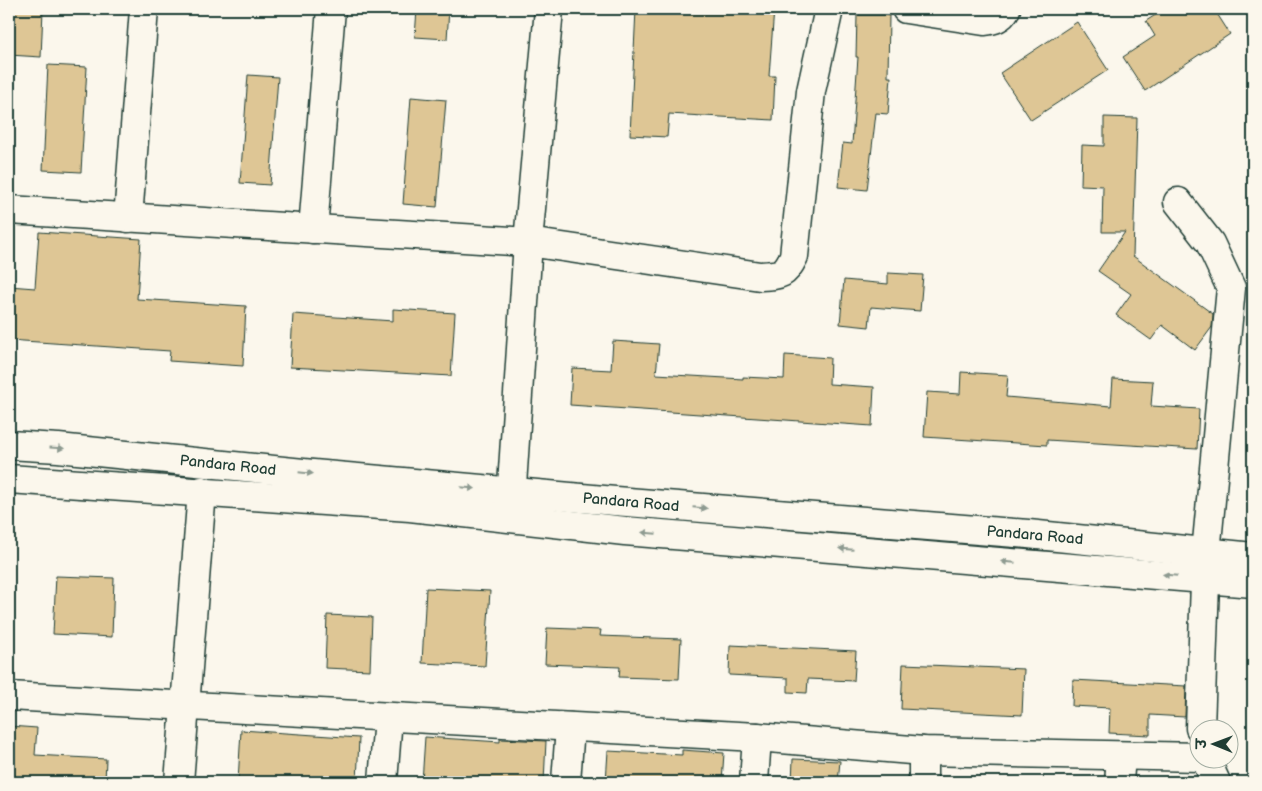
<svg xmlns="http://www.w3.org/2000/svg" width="1262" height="791" font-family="'Balsamiq Sans','Playpen Sans Deva',sans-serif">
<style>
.building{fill:#dec695;stroke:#1f3d34}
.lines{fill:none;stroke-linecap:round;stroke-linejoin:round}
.minor-casing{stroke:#1f3d34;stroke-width:31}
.secondary-casing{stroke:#1f3d34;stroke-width:31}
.minor{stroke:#fbf7ec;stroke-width:28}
.secondary{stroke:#fbf7ec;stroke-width:28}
.oneway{fill:#8d9a90}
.labels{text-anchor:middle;stroke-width:4.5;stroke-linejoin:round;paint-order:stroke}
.street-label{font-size:15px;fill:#1f3d34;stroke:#fbf7ec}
</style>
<rect width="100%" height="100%" fill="#fbf7ec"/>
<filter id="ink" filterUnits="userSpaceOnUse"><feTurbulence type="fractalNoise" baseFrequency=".02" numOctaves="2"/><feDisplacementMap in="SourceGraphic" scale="10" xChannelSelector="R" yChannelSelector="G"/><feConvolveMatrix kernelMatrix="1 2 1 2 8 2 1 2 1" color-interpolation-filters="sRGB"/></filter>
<g filter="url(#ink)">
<g class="building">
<path d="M9 9 43 10 41 57 9 55Z"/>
<path d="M417 9H449L447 39 415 37Z"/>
<path d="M636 9H774L769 76H775L773 120 669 114 667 137 630 135Z"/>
<path d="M1165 9H1214L1230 34 1145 91 1123 57 1155 36 1146 21Z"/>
<path d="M857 15H889L888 77H891L888 114 876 113 867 190 838 187 843 143 852 144 858 57H856Z"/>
<path d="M1077 22 1108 70 1031 120 1000 73Z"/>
<path d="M48 65 87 67 81 172 43 170Z"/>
<path d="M248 75 278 77 270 185 240 183Z"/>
<path d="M411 97 446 100 437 207 403 204Z"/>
<path d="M1104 117 1137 118 1133 256 1213 314 1212 327 1195 350 1162 325 1151 340 1116 315 1131 294 1098 271 1125 232H1102L1103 186 1081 185 1082 145 1104 146Z"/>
<path d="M39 232 141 239 137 299 246 306 243 366 169 361 170 351 9 340V286L35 288Z"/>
<path d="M888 273 923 275 920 311 871 307 869 327 840 324 844 280 888 284Z"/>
<path d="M393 309 455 313 451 376 290 367 293 314 393 321Z"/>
<path d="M613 341 659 344 656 374 743 379V377L784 379 785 355 830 358 829 384 874 387 872 426 570 405 572 368 611 370Z"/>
<path d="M961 372 1008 375 1006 397 1111 406 1113 379 1153 381 1151 406 1199 409 1197 449 1047 440V445L924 437 927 392 960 394Z"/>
<path d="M56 576 114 578 112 637 53 634Z"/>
<path d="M426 588 490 591 485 666 422 663Z"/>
<path d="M327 615 372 617 370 670 325 668Z"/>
<path d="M547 628 601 630 600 636 681 639 679 679 619 677 620 667 545 664Z"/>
<path d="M730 645 856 651 854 681 808 679 807 693 788 692V678L729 675Z"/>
<path d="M903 664 1024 669 1022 715 901 709Z"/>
<path d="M1073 680 1186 686 1185 717 1150 715V735L1109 733 1110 708 1072 706Z"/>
<path d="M9 726 37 728 35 755 106 759 105 782H9Z"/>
<path d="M241 730 359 738 357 782H238Z"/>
<path d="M425 737 500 742V739L546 741 544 782H422Z"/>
<path d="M682 750 724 753 722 782H606L608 751 682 755Z"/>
<path d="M793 759 840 761 838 782H792Z"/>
</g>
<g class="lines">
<g class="minor-casing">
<g id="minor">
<path d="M906 9 984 21C994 20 1001 18 1006 9"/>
<path d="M1178 202 1210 243 1231 288 1206 553 1200 728"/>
<path d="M9 210 528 242 760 276C781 275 785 275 794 256L811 91 829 9"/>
<path d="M128 218 144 9"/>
<path d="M313 229 331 9"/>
<path d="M510 516 528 242 549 9"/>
<path d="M9 696 757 737 923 751 1200 757"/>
<path d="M923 751V782"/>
<path d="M1205 758 1216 782"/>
<path d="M179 782 202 491"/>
<path d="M383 782 388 717"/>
<path d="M566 782 570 727"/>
<path d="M754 782 757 737"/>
<path d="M1119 782 1121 756"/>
</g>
</g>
<g class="secondary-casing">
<g id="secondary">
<path d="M9 445 58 448 313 474 615 501 1028 534 1253 557"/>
<path d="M9 479 410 507 625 531 1253 583"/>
</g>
</g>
<use href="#minor" class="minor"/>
<use href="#secondary" class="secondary"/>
</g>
<defs><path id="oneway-solid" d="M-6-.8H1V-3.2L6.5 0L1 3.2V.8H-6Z" transform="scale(1.25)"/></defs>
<g class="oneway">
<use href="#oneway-solid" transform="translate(57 448) rotate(4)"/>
<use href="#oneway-solid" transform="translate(306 473) rotate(6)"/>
<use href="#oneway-solid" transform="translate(468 488) rotate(5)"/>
<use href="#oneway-solid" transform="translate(700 508) rotate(5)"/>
<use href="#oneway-solid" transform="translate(649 533) rotate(-175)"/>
<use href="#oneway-solid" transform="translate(846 549) rotate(-175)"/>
<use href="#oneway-solid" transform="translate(1008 562) rotate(-175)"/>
<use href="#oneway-solid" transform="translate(1170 575) rotate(-175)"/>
</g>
</g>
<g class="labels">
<g class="street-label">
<text transform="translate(228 465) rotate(6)" y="5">Pandara Road</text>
<text transform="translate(631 502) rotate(5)" y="5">Pandara Road</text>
<text transform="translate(1035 535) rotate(5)" y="5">Pandara Road</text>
</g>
</g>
<rect width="1262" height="791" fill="none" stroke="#fbf7ec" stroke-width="30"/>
<rect x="15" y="15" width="1232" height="761" fill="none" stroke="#1f3d34" stroke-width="2" filter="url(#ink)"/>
<g transform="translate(1214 744) rotate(271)"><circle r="24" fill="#fbf7ec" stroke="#a3ada2"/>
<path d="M0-4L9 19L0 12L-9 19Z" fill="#1f3d34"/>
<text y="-8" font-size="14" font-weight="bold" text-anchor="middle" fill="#1f3d34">उ</text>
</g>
</svg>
